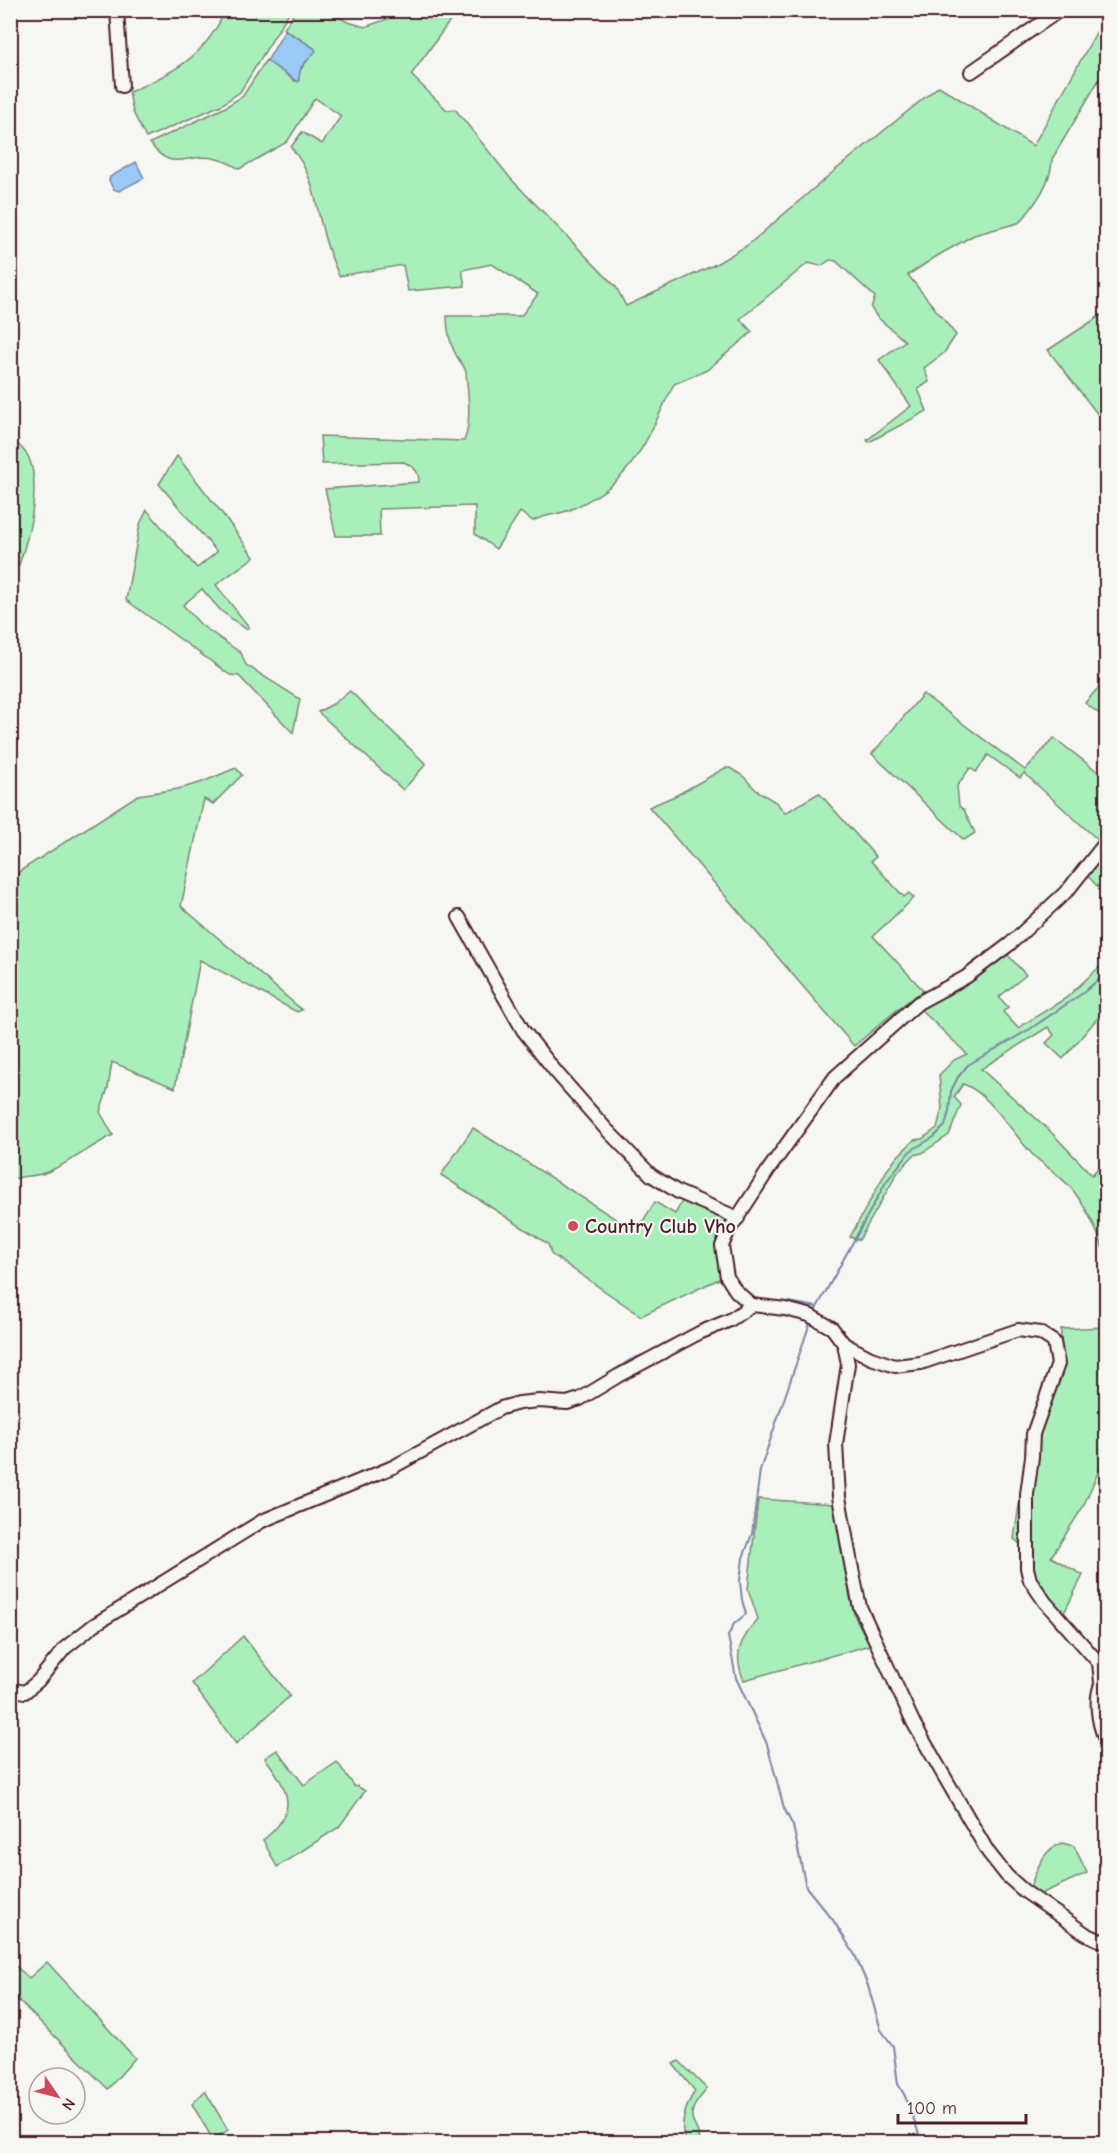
<svg xmlns="http://www.w3.org/2000/svg" width="1117" height="2153" font-family="'Comic Neue',sans-serif">
<style>
.green{fill:#a9efbb;stroke:#7a8773;stroke-width:1.5}
.water{fill:#9bc9f6;stroke:#7b85a5;stroke-width:1.5}
.lines{fill:none;stroke-linecap:round;stroke-linejoin:round}
.stream{stroke:#7b85a5;stroke-width:2}
.minor-casing{stroke:#4a1f2b;stroke-width:16}
.minor{stroke:#f6f6f2;stroke-width:12}
.poi-dot{fill:#d1495b;stroke:#f6f6f2;stroke-width:2}
.labels{text-anchor:middle;stroke-width:4.5;stroke-linejoin:round;paint-order:stroke}
.poi-label{font-size:20px;font-weight:bold;fill:#4a1f2b;stroke:#f6f6f2;text-anchor:start}
</style>
<rect width="100%" height="100%" fill="#f6f6f2"/>
<filter id="ink" filterUnits="userSpaceOnUse"><feTurbulence type="fractalNoise" baseFrequency=".0167" numOctaves="2"/><feDisplacementMap in="SourceGraphic" scale="12" xChannelSelector="R" yChannelSelector="G"/><feConvolveMatrix kernelMatrix="1 2 1 2 8 2 1 2 1" color-interpolation-filters="sRGB"/></filter>
<g filter="url(#ink)">
<g class="green">
<path d="M225 11H290L240 92 221 105 146 138 133 112 129 92C173 73 205 57 225 11Z"/>
<path d="M295 11H326L348 22 365 27 410 11H457L411 75 447 110 455 109 511 179 616 287 626 306 716 264 748 245 833 172 939 86 1033 146 1106 15V68L1052 159C1052 181 1036 203 1022 220L1018 223 974 235 937 256 908 275 956 335 944 353 924 368 929 382 918 389 927 411 869 442 867 440 911 406 879 360 905 341 877 317 871 308 875 297 836 261 830 260 821 266 808 263 740 319 752 332 707 370 674 384C657 417 643 457 615 482 603 493 587 502 572 509 559 515 546 514 533 521L520 512 496 549 475 534V506L379 509 380 536H336L325 489 419 482C419 471 414 467 404 462L322 464 320 436 464 441C472 421 468 393 466 372 464 365 459 361 456 355 450 344 447 329 447 316H521L538 294 492 264 462 270 465 286 408 291 403 265 339 276C333 261 326 246 323 231 314 197 314 176 291 147L302 132 322 144 341 116 315 98 287 142 239 169C232 164 222 160 213 158 185 153 172 174 150 143L224 108 243 96 266 60 295 81H299C296 66 313 60 314 48L284 29Z"/>
<path d="M1106 312V425L1048 350Z"/>
<path d="M11 437C16 443 26 451 29 458 41 488 29 536 19 565L11 561Z"/>
<path d="M177 456 225 517 254 557 216 585 249 627 246 629 221 611 202 589 183 605 201 625 241 653 246 665 300 699 293 733 239 676 230 675 126 600 140 524 147 510 197 568 217 552 159 484Z"/>
<path d="M1106 679V719L1085 703Z"/>
<path d="M350 691 426 764 403 790 318 712 333 704Z"/>
<path d="M923 694 1025 770 1054 738 1106 778V834L1100 842 1024 773 1020 778 988 755 976 772 970 768 957 786 959 806 964 810 975 833 964 840 872 754Z"/>
<path d="M236 768 242 775 213 804 204 799 181 906 302 1010 297 1012 200 960 175 1088 112 1062 108 1088 100 1112 113 1135C91 1146 70 1163 47 1172 34 1178 24 1174 11 1180V884L20 871 138 795 178 789 200 783Z"/>
<path d="M725 768H730L743 776 756 790 777 803 785 813 819 793 876 857 871 861 904 897 909 893 914 898 873 936 924 991 904 1004 854 1046 649 807 677 795Z"/>
<path d="M1106 851V896L1087 875Z"/>
<path d="M1006 953 1026 975 999 997 1008 1007 1003 1012 1018 1028 1066 998 1106 961V1008L1063 1059 1046 1043 1054 1035 1048 1027 981 1069 1049 1130 1092 1175 1106 1158V1260C1100 1235 1090 1214 1075 1193 1064 1177 1048 1169 1034 1156 1015 1137 989 1092 963 1084L954 1097 961 1105 949 1135 922 1153 914 1155 898 1172 859 1240 850 1237 887 1170 897 1157 914 1140 922 1139 937 1128 942 1108 939 1075 954 1060 967 1054 918 1007Z"/>
<path d="M473 1128 636 1232 655 1202 675 1214 684 1198 727 1220C716 1240 715 1257 721 1278L641 1316 551 1254 548 1244 441 1175Z"/>
<path d="M1106 1327V1454L1083 1507 1051 1557 1083 1575 1061 1619 1040 1592 1025 1548 1014 1539 1019 1505 1062 1361C1063 1350 1060 1341 1061 1329Z"/>
<path d="M758 1499 834 1504 851 1602 855 1617 870 1645 744 1680C732 1654 741 1639 758 1619L748 1589Z"/>
<path d="M243 1636 290 1696 236 1744 192 1683Z"/>
<path d="M277 1750 304 1785 337 1762 355 1787 357 1786 365 1791 339 1827 277 1867 263 1840C299 1812 290 1790 265 1758Z"/>
<path d="M1062 1843 1074 1846 1087 1873 1036 1896 1029 1890C1036 1872 1042 1849 1062 1843Z"/>
<path d="M10 1961 29 1978 47 1962 135 2058 108 2089 11 1993Z"/>
<path d="M679 2061 707 2089C699 2099 687 2110 694 2124 697 2131 700 2135 700 2142H685C679 2124 685 2107 695 2091L673 2064Z"/>
<path d="M205 2091 228 2130 213 2140 192 2104Z"/>
</g>
<g class="water">
<path d="M285 30 314 48 316 51 301 67 298 82 267 61Z"/>
<path d="M136 162 144 178 119 191 113 189 109 180 110 177Z"/>
</g>
<g class="lines">
<g class="stream">
<path d="M764 1301 789 1302 817 1307"/>
<path d="M814 1313 886 1182 910 1151 934 1137 945 1126 949 1111 951 1091 958 1077 968 1065 1030 1029 1083 993 1106 973"/>
<path d="M720 1318 731 1312"/>
<path d="M811 1320 760 1470 752 1534 743 1558 740 1581 742 1600 746 1614 734 1624 728 1636 736 1678 767 1744 784 1808 793 1826 806 1887 833 1920 855 1955 868 1986 881 2030 893 2046 898 2084 905 2096 922 2142"/>
<path d="M593 1384 630 1360 651 1352"/>
</g>
<g class="minor-casing">
<g id="minor">
<path d="M117 10 122 86"/>
<path d="M971 72 1060 10"/>
<path d="M1106 842 1068 890 1010 944 966 977 918 1003 835 1077 769 1169 728 1232 722 1246 727 1277 736 1291 745 1299 752 1305 785 1309 809 1315 832 1328 844 1344 848 1364 836 1444 839 1497 852 1569 860 1607 914 1724 988 1852 1007 1876 1024 1891 1086 1934 1099 1940 1106 1941"/>
<path d="M459 917 523 1030 556 1072 606 1129 651 1175 678 1192 738 1218"/>
<path d="M844 1344 871 1358 895 1366 921 1363 1018 1330 1040 1333 1054 1342 1058 1364 1033 1434 1032 1457 1027 1494V1568L1030 1580 1045 1602 1099 1663 1101 1682"/>
<path d="M1106 1676C1092 1694 1098 1723 1106 1742"/>
<path d="M10 1689 25 1692 38 1681 65 1648 94 1625 262 1521 393 1467 501 1408 519 1403 539 1401 567 1403 580 1399 618 1376 699 1333 730 1320 752 1305"/>
</g>
</g>
<use href="#minor" class="minor"/>
</g>
</g>
<circle class="poi-dot" cx="573" cy="1226" r="6"/>
<g class="labels">
<g class="poi-label">
<text x="585" y="1233">Country Club Vho</text>
</g>
</g>
<rect width="1117" height="2153" fill="none" stroke="#f6f6f2" stroke-width="36"/>
<rect x="18" y="18" width="1081" height="2117" fill="none" stroke="#4a1f2b" stroke-width="2" filter="url(#ink)"/>
<g transform="translate(57 2096) rotate(125)"><circle r="28" fill="#f6f6f2" stroke="#b1a0a2" stroke-width="1.5"/>
<path d="M0-4.5L10 22L0 15L-10 22Z" fill="#d1495b"/>
<text y="-9" font-size="16" font-weight="bold" text-anchor="middle" fill="#4a1f2b">N</text>
</g>
<path d="M898 2114v9h128v-9" fill="none" stroke="#4a1f2b" stroke-width="3"/>
<text x="907" y="2114" font-size="18" fill="#4a1f2b" stroke="#f6f6f2" stroke-width="4.5" paint-order="stroke">100 m</text>
</svg>
